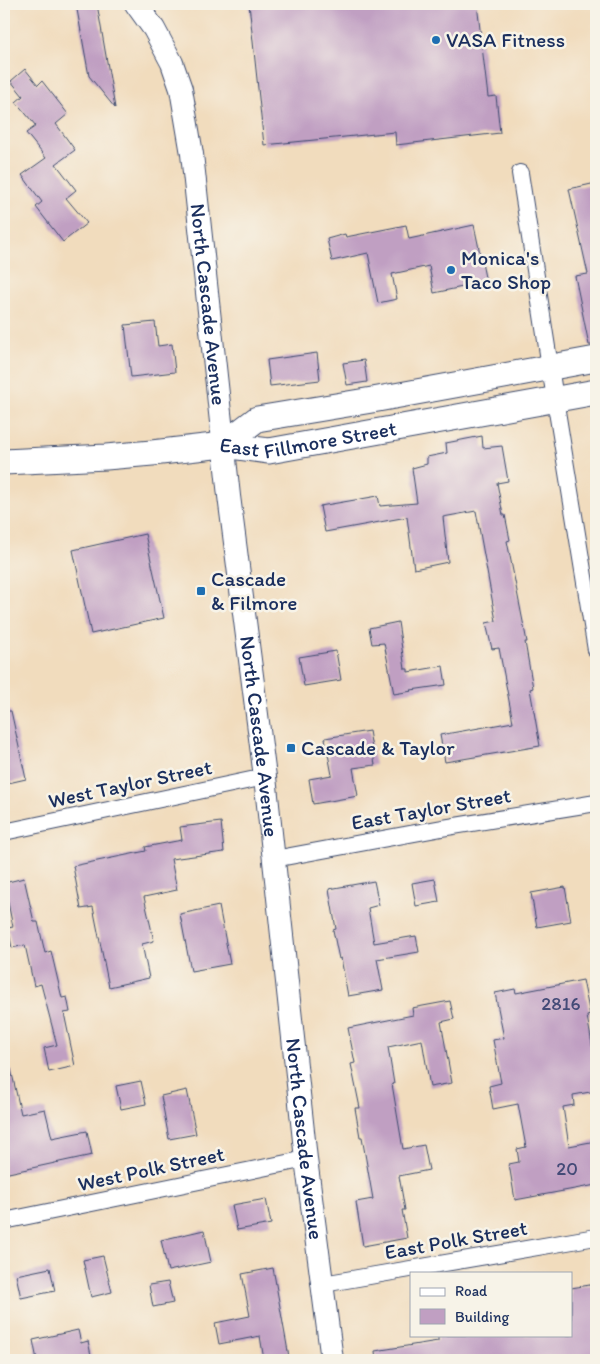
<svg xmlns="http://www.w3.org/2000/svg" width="600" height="1364" font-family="Itim,sans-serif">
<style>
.building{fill:#c09fc2}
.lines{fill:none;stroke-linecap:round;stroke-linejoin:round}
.street-casing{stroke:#3b496c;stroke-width:18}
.secondary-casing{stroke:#3b496c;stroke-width:24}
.primary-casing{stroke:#3b496c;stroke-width:27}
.street{stroke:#fff;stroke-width:16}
.secondary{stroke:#fff;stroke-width:22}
.primary{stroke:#fff;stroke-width:25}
.poi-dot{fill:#1f6fb2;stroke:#f7f3e8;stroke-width:2}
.labels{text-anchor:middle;stroke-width:5;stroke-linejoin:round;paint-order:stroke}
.number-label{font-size:19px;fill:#444b77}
.poi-label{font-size:21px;fill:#1b2f5e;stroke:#f7f3e8;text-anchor:start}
.street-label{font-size:21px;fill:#1b2f5e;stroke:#f7f3e8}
</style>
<rect width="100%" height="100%" fill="#f7f3e8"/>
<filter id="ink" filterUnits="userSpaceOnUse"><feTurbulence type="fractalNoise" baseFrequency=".02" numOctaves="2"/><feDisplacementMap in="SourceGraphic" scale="10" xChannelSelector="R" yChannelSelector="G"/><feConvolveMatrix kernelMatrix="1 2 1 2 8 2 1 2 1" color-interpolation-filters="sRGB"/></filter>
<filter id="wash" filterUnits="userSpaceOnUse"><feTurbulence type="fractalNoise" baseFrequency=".0096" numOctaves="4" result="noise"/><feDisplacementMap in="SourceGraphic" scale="20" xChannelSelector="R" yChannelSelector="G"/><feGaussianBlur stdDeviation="1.12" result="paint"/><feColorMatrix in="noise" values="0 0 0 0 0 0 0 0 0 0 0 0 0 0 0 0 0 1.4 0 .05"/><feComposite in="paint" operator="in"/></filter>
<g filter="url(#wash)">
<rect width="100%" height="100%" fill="#f1dcbd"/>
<g id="blocks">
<g class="building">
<path d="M76 4H97L115 108 89 76Z"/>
<path d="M249 4H477L488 97 496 96 500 133 396 145 395 132 264 145Z"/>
<path d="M25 69 38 85 42 81 68 114 56 124 75 150 56 164 76 190 66 198 87 223 63 242 36 207 42 202 22 175 46 158 26 133 36 126 16 102 23 96 11 81Z"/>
<path d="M596 183V345H589L575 276 588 274 569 189Z"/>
<path d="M406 225 409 239 474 225 486 282 434 293 429 266 392 274 397 299 378 303 368 253 332 261 327 239 345 234 346 237Z"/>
<path d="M155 322 158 346 172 344 175 372 131 377 125 325Z"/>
<path d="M317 353 320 380 270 386 267 360Z"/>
<path d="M364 360 367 382 347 385 343 363Z"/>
<path d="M482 436 483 448 502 446 508 481 497 483 503 515H505L510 540 507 541 527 642H525L533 688 530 689 540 746 445 762 440 735 513 722 499 648 492 649 486 623 496 621 476 511 443 517 448 562 414 569 407 517 325 532 320 506 378 496 380 506 417 503 412 468 427 464V457L447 453 446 443Z"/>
<path d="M145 534 164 618 91 634 73 550Z"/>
<path d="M398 622 405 669H408V672L443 666 446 685 411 690 412 691 394 694 384 643 372 644 369 628Z"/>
<path d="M336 651 341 680 304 686 299 657Z"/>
<path d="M4 711H11L26 779 4 784Z"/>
<path d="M369 731 375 765 353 768 358 796 313 804 309 779 332 775 325 738Z"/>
<path d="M221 822 224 852 171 859 177 890 144 897 154 941 142 944 149 978 109 987 93 907 81 909 73 866 146 851 145 847 182 840 180 827Z"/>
<path d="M24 878 34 922H38L45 953 51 951 62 998 67 997 70 1012 64 1013 75 1066 49 1072 44 1048 57 1045 41 984 34 986 25 945 12 948 8 928 13 927 4 883Z"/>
<path d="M435 879 439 902 416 906 412 883Z"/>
<path d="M374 881 379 905 368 908 374 943 416 936 419 952 377 959 383 990 348 996 341 958 339 959 333 930 336 929 329 889Z"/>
<path d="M565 887 571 921 537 927 531 893Z"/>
<path d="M219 906 230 964 191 971 180 914Z"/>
<path d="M583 980 590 1015 587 1016 596 1067V1091L573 1095 574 1105 563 1107 569 1146 596 1141V1185L515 1200 509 1164 519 1162 517 1149 526 1147 518 1104 493 1109 489 1086 501 1083 493 1040 504 1038 495 993 515 989 516 993Z"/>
<path d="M450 1001 454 1019 441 1022 452 1083 430 1087 422 1040 388 1047 394 1084H392L403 1149 424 1145 429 1170 399 1176 405 1210H402L407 1238 363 1246 356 1202 373 1199 362 1137H360L355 1108H360L351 1064 355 1063 348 1028 413 1015 412 1008Z"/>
<path d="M4 1069H11L21 1114 45 1109 52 1138 87 1131 92 1155 4 1174Z"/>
<path d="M141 1081 146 1104 121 1109 116 1086Z"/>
<path d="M187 1090 196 1134 169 1139 161 1096Z"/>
<path d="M266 1199 271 1224 237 1230 232 1205Z"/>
<path d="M204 1230 211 1262 168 1271 161 1240Z"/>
<path d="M103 1256 112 1292 91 1297 83 1260Z"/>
<path d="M50 1268 55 1291 21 1298 16 1275Z"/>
<path d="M273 1268 289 1357 264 1360 260 1336 219 1344 215 1323 250 1316 242 1274Z"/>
<path d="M168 1282 173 1303 153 1307 149 1285Z"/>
<path d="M596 1284V1360H376L375 1351 438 1341V1335H571V1288Z"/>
<path d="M78 1330 81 1343 88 1341 92 1360H37L33 1340Z"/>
</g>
</g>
</g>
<g filter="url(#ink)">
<use href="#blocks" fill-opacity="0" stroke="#3b496c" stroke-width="1"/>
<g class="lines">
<g class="street-casing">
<g id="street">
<path d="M520 173 555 399 596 650"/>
<path d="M4 832 265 777"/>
<path d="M274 859 442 828 596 803"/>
<path d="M4 1221 306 1159"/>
<path d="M323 1284 596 1237"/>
</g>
</g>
<g class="secondary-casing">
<g id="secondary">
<path id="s1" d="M136 4 154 29 172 63 181 89 192 154 229 496 265 777 306 1159 332 1360"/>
</g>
</g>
<g class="primary-casing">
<g id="primary">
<path d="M223 445 257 419 378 399 596 359"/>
<path id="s2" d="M4 462 106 457 152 453 223 445 269 451 596 392"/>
</g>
</g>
<use href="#street" class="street"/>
<use href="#secondary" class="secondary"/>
<use href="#primary" class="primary"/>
</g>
</g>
<g class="poi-dot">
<circle cx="436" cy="40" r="5"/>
<circle cx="451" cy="270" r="5"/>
<rect x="196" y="586" width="10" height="10" rx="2.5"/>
<rect x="286" y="743" width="10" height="10" rx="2.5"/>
</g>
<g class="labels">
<g class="number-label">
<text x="561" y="1010">2816</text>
<text x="567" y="1175">20</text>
</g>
<g class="poi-label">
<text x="446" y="47">VASA Fitness</text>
<text x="461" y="265">Monica's<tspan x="461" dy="24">Taco Shop</tspan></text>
<text x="211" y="586">Cascade<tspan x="211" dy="24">&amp; Filmore</tspan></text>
<text x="301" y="755">Cascade &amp; Taylor</text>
</g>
<g class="street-label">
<text dy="7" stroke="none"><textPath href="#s1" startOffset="314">North Cascade Avenue</textPath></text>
<text dy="7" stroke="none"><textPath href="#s2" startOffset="306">East Fillmore Street</textPath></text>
<text dy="7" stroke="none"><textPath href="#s1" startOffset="749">North Cascade Avenue</textPath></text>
<text transform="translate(130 784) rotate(-12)" y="7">West Taylor Street</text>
<text transform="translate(431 809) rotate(-10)" y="7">East Taylor Street</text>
<text dy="7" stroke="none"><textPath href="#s1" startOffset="1154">North Cascade Avenue</textPath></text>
<text transform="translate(151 1169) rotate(-12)" y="7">West Polk Street</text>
<text transform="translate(456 1240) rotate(-10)" y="7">East Polk Street</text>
</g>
</g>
<rect width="600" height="1364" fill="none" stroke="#f7f3e8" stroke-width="20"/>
<rect x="410" y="1272" width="162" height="65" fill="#f7f3e8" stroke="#9fa5b1"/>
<rect x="420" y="1288" width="25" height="8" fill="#ffffff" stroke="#9fa5b1"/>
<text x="455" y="1296" font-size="15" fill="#1b2f5e">Road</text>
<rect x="420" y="1309" width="25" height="15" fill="#c09fc2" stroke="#9fa5b1"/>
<text x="455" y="1322" font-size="15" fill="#1b2f5e">Building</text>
</svg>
